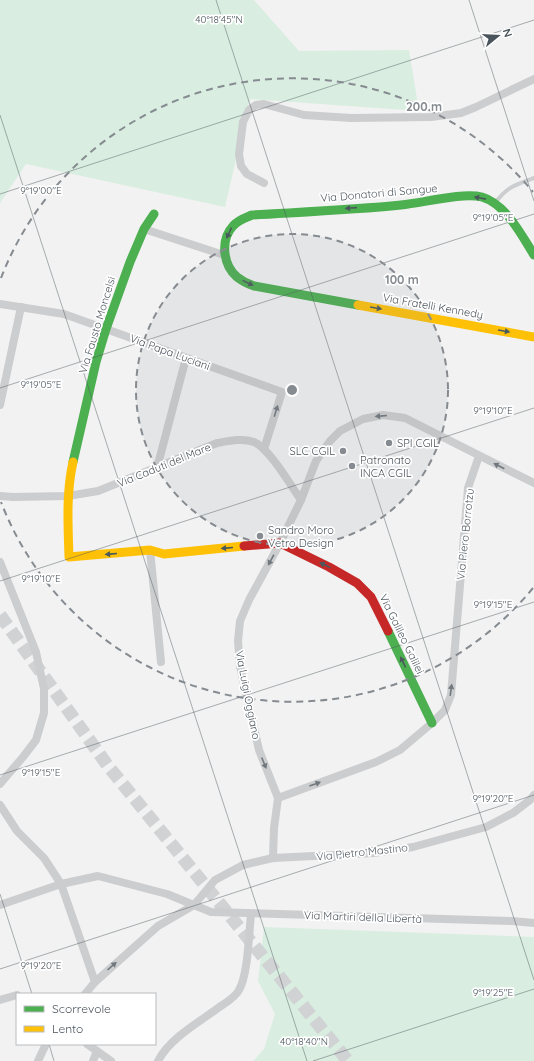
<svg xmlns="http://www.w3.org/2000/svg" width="534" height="1061" font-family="Quicksand,sans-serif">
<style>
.green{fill:#d9eee0}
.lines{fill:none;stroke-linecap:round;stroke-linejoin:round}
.primary-tunnel{stroke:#d0d2d4;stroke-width:13;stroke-dasharray:13 6;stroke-linecap:butt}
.lane{stroke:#cccdcf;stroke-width:4}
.street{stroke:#cccdcf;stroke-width:8}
.fast{stroke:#4caf50;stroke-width:9}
.slow{stroke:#ffc107;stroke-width:9}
.jam{stroke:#c62828;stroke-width:9}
.oneway{fill:#4a595b}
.oneway2{fill:#71787e}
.ticks{fill:none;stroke:#4a545c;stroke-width:1;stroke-opacity:0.45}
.ring{fill:none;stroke:#858b90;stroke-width:2;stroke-dasharray:7 5}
.poi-dot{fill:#858b90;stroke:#fff;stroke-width:1.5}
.labels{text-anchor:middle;stroke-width:3.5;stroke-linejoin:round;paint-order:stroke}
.street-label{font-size:11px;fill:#4a545c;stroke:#fff}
.poi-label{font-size:11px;fill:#4a545c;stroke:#fff;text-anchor:start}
.ticks-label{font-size:10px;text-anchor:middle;fill:#4a545c;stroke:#fff;stroke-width:3.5;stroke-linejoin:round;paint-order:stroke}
.centre{fill:#858b90;stroke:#fff;stroke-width:2}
.ring-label{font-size:12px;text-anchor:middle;font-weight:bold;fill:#858b90;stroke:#fff;stroke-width:3.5;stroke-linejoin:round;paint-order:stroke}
</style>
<rect width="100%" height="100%" fill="#f2f2f2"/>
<g class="green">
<path d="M0 0H254L299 51 409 50 419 111 250 99 225 207 26 164 0 203Z"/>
<path d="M264 927 534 937V1061H253L264 1049 275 1014 258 981Z"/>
</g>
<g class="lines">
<path class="primary-tunnel" d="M0 615 108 766 348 1061"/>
<path class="lane" d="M495 203C508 186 515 185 534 178"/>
<g class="street">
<path d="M264 183 247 174 241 166 239 154 243 122 249 110 256 105 264 104 304 115 351 118 431 117 461 113 476 107 534 79"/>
<path d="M144 229 224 255"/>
<path d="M0 304 64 314 282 392 264 449"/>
<path d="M0 405 21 307"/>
<path d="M157 468 186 358"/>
<path d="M0 496 13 497 68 496 98 491 217 443C229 441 242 438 254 442 269 448 291 486 301 500"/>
<path d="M150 550 161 662"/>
<path d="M0 562 36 652 44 689V713L36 740 23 757 0 784"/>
<path d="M278 798 376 762 400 750 432 723 445 710 451 695 468 488 479 456"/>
<path d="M0 805 17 831 44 858 61 884 95 982"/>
<path d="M273 858 274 828 278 798 259 750 240 666 238 641 240 621 249 600 280 543 301 500 316 461 330 441 340 431 363 419 383 415 405 418 534 483"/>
<path d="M0 905 61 884 98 876 167 894 211 912 512 921 534 923"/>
<path d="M85 994 95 982 158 926 194 905 215 880 243 865 273 858 374 853 413 847 486 827 513 813 530 800 534 795"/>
<path d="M0 1000 17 995"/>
<path d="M87 1044 111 1061"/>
<path d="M38 1061 46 1044"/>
<path d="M93 1061 97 1051"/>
<path d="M158 1061C170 1038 198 1023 218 1008 225 1003 235 998 239 990 248 975 249 933 251 914"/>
</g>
<g class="fast">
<path d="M358 305 254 286C248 284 242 281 237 277 223 265 220 240 233 226 238 220 245 218 252 215 302 212 352 210 401 205 423 203 462 192 482 197 506 204 522 236 534 255"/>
<path d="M73 462 96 362 106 329 130 262 144 229 154 214"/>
<path d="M388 631 432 723"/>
</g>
<g class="slow">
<path d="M358 305 534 337"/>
<path d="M73 462C66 493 68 525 69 557L150 550 164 554 244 546"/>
</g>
<path class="jam" d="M244 546 280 543 329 567 357 583 371 597 388 631"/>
</g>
<defs><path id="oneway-solid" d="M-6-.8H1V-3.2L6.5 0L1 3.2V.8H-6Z"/></defs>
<g class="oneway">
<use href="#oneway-solid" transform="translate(480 198) rotate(-169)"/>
<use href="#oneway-solid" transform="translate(351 208) rotate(176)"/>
<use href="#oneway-solid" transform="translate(229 233) rotate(115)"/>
<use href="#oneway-solid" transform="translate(248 283) rotate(26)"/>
<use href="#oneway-solid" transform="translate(376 308) rotate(10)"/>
<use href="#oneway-solid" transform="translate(504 331) rotate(10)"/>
<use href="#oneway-solid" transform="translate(227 548) rotate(175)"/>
<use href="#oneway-solid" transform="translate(111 554) rotate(175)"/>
<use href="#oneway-solid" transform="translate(325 565) rotate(-154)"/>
<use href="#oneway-solid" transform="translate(403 662) rotate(-116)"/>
</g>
<g class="oneway2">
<use href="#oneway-solid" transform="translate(276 411) rotate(-73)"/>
<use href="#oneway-solid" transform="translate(381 416) rotate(175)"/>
<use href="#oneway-solid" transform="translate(499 466) rotate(-153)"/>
<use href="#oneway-solid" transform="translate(271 560) rotate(119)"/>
<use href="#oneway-solid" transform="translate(451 690) rotate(-82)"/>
<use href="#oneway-solid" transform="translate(264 763) rotate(68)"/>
<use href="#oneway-solid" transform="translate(315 784) rotate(-20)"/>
<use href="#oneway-solid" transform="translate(112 966) rotate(-42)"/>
</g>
<path class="ticks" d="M216 0 534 980M469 0 534 201M0 115 307 1061M0 194 534 20M0 388 534 214M0 581 534 408M0 775 534 602M0 894 32 994M0 969 534 795M49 1044 54 1061M313 1061 534 989"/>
<circle cx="292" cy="390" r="156" fill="#858b90" fill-opacity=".12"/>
<g class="ring">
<circle cx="292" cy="390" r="156"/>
<path d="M533 588A312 312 0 0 1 1 502M1 278A312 312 0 0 1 533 192"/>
</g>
<g class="poi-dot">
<circle cx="389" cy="443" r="4"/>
<circle cx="343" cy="451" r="4"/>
<circle cx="352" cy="466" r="4"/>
<circle cx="260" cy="536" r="4"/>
</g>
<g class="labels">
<g class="street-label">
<text transform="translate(379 193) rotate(-5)" y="4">Via Donatori di Sangue</text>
<text transform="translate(433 306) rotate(10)" y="4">Via Fratelli Kennedy</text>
<text transform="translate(97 325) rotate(-73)" y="4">Via Fausto Moncelsi</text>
<text transform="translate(170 352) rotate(20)" y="4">Via Papa Luciani</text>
<text transform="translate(164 465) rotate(-22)" y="4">Via Caduti del Mare</text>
<text transform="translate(465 534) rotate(-84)" y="4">Via Piero Borrotzu</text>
<text transform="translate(402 634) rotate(64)" y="4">Via Galileo Galilei</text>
<text transform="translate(248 695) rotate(79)" y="4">Via Luigi Oggiano</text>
<text transform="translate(362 852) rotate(-6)" y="4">Via Pietro Mastino</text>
<text transform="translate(363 917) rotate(2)" y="4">Via Martiri della Libertà</text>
</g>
<g class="poi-label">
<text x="397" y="447">SPI CGIL</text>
<text x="335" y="455" text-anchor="end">SLC CGIL</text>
<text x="360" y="464">Patronato<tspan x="360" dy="13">INCA CGIL</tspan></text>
<text x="268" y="534">Sandro Moro<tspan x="268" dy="13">Vetro Design</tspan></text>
</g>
</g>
<g class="ticks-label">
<text x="219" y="23">40°18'45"N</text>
<text x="41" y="194">9°19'00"E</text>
<text x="493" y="221">9°19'05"E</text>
<text x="41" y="388">9°19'05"E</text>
<text x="493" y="414">9°19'10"E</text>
<text x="41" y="582">9°19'10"E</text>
<text x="493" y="608">9°19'15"E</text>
<text x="41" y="776">9°19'15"E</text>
<text x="493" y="802">9°19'20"E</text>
<text x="41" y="969">9°19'20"E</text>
<text x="493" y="996">9°19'25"E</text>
<text x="304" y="1045">40°18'40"N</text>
</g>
<circle cx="292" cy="390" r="6" class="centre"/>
<g class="ring-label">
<text x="424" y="111">200 m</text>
<text x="402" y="284">100 m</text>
</g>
<rect x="16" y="993" width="140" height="52" fill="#ffffff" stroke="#b7bbbe"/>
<rect x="24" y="1006" width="20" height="6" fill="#4caf50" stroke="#b7bbbe"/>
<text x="52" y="1013" font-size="12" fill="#4a545c">Scorrevole</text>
<rect x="24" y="1026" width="20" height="6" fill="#ffc107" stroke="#b7bbbe"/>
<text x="52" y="1033" font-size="12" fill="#4a545c">Lento</text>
<g transform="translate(498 36) rotate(72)" stroke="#ffffff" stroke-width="3" paint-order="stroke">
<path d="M0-3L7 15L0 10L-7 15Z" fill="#4a545c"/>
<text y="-6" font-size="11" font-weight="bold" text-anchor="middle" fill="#4a545c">N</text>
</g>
</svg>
